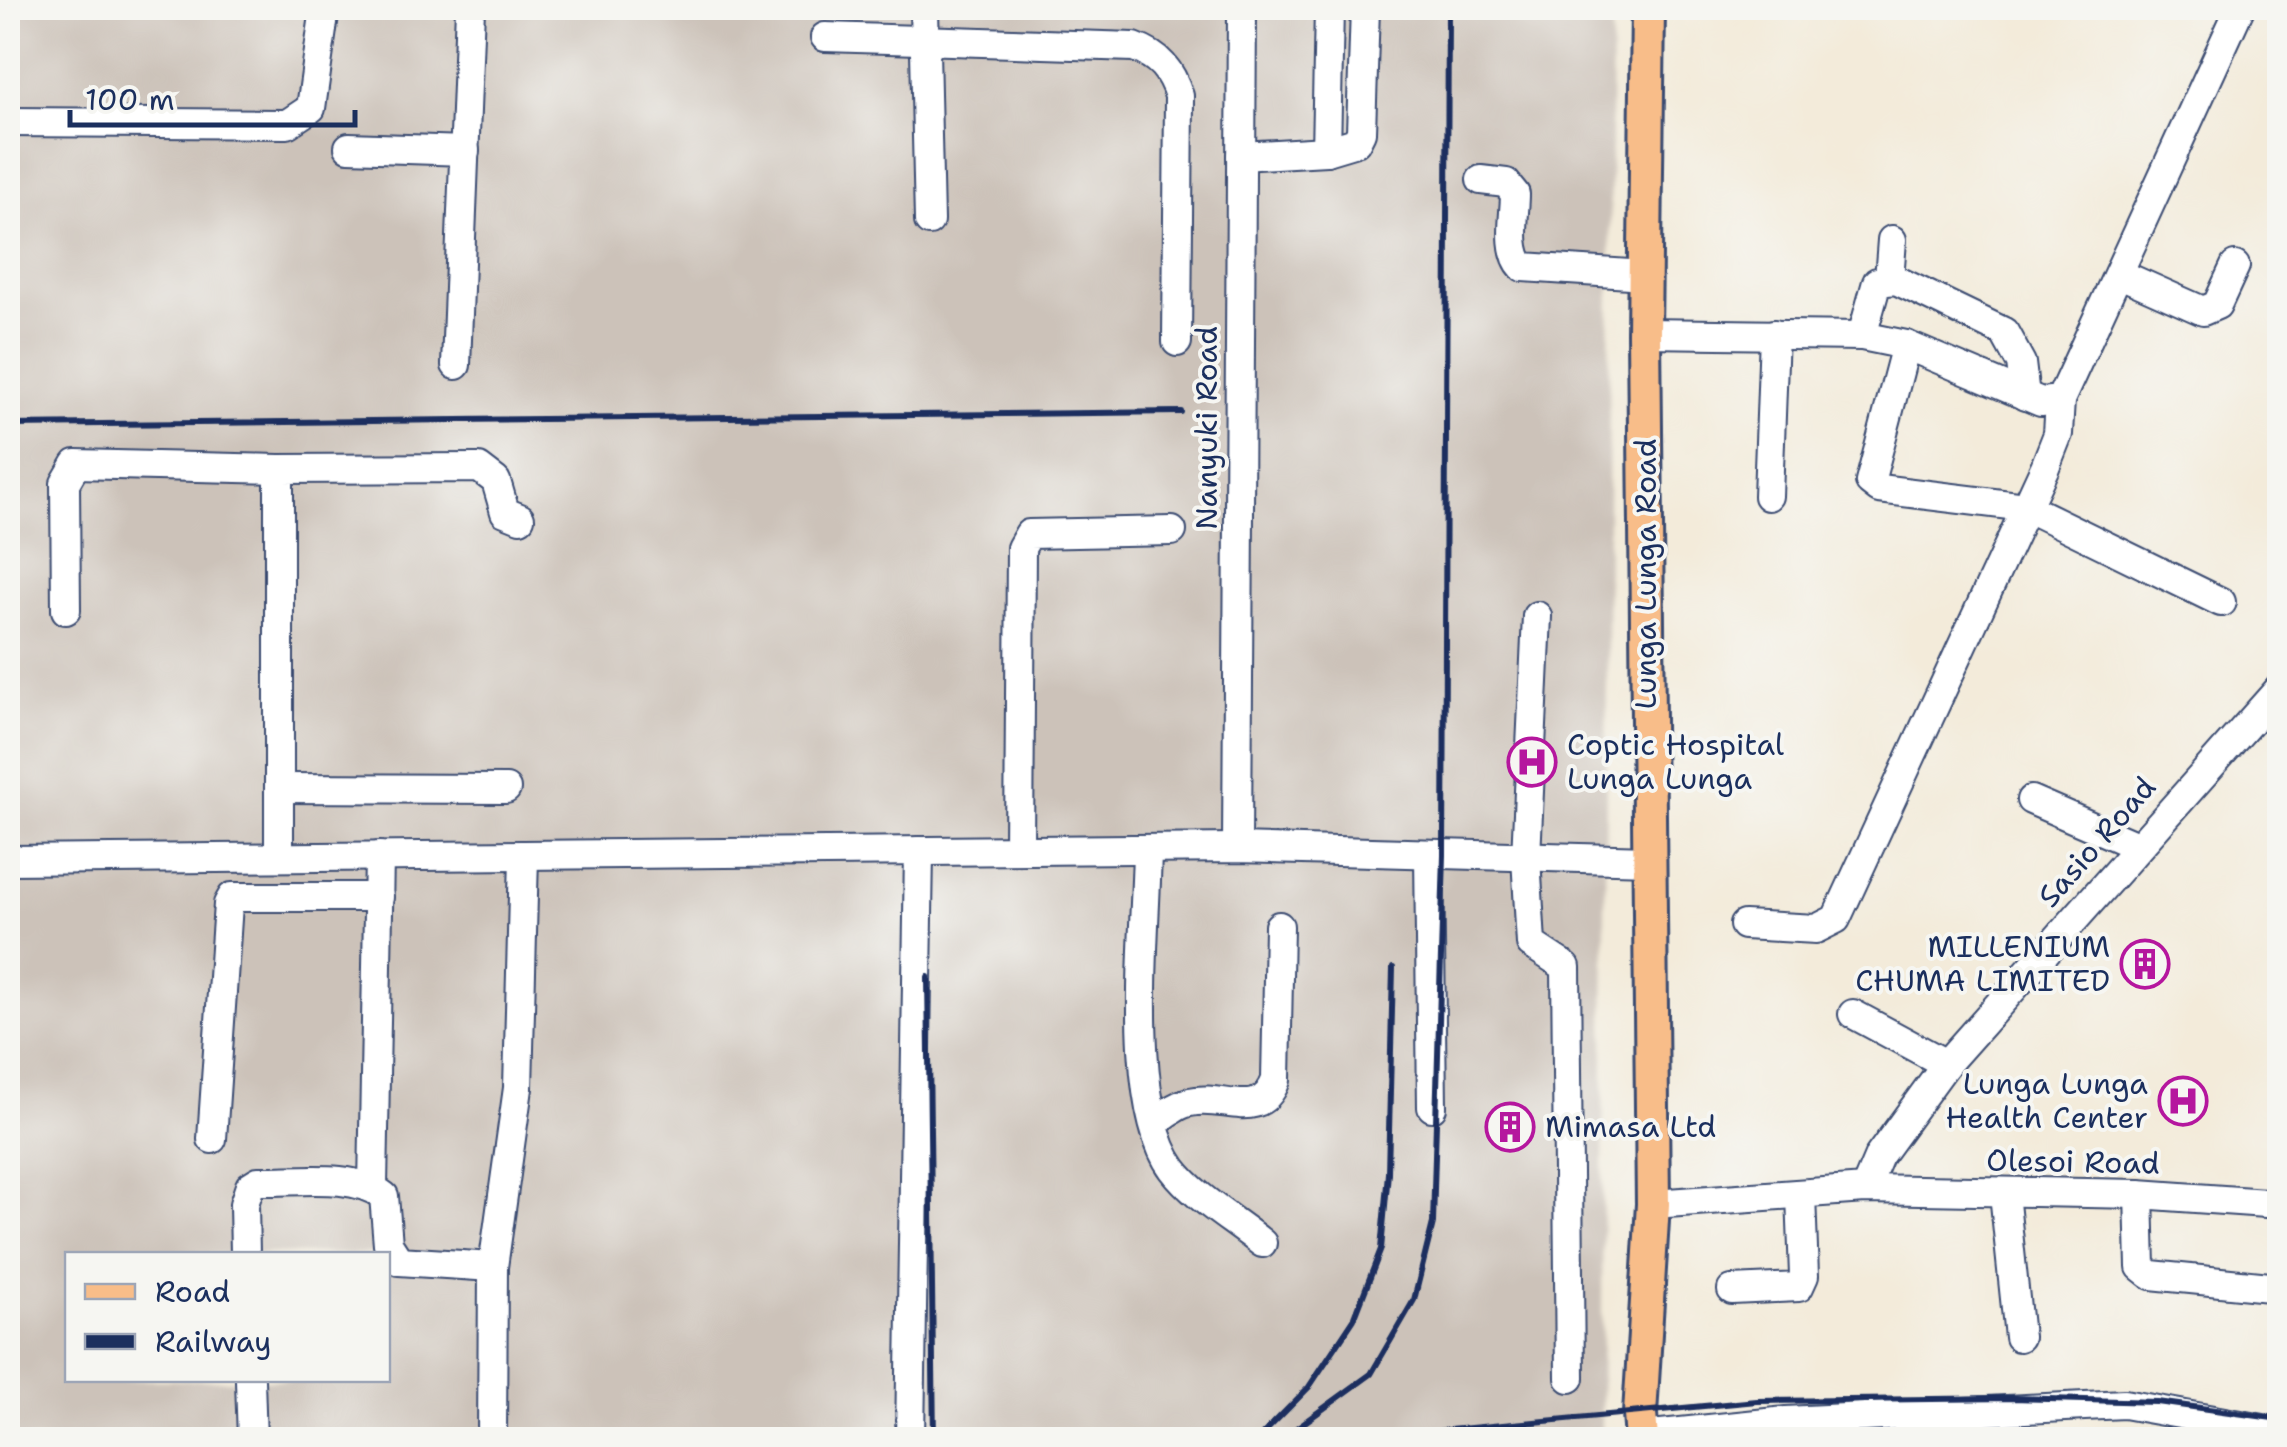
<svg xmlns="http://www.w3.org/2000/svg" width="2287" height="1447" font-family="'Shantell Sans',sans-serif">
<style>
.industrial{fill:#ccc2b9;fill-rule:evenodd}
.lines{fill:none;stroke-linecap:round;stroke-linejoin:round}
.minor-casing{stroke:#3b4b71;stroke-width:32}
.major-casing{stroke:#3b4b71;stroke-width:38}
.minor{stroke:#fff;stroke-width:28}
.major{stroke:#f8bd89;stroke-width:32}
.rail{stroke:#1b2f5e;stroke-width:6}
.labels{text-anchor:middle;stroke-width:8;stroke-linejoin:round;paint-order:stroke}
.street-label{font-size:30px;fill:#1b2f5e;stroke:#f6f6f2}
.poi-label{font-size:30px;fill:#1b2f5e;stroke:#f6f6f2;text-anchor:start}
</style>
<rect width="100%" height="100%" fill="#f6f6f2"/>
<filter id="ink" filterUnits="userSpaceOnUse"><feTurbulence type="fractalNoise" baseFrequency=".01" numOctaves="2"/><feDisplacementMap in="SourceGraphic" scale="20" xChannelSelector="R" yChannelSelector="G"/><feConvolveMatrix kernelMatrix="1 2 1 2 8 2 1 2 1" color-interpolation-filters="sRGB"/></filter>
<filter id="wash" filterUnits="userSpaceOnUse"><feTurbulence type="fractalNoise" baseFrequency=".0048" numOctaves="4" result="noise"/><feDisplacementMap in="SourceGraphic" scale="40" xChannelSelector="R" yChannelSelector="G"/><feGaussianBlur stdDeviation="2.25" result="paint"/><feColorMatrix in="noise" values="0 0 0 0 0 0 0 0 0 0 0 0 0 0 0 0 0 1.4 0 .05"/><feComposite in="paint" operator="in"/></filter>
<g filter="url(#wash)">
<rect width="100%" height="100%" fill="#f3ebda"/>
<path class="industrial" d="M8 8H1612L1601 1439 8 1440ZM68 1254H388V1380H68Z"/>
</g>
<g filter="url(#ink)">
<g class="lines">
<g class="minor-casing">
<g id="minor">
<path d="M924 8 929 221"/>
<path d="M825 37 1134 47C1159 56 1171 70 1179 96L1177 342"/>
<path d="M8 122 287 124 311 108 325 8"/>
<path d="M349 147 465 151"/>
<path d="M1326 151 1329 8"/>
<path d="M1241 156 1326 151 1356 142 1361 132 1365 8"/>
<path d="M1481 180 1506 183 1515 194C1515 215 1507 251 1523 267L1645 275"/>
<path d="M2120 274 2203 311 2217 305 2235 266"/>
<path d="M1889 279 1892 240"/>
<path d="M1644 333 1862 336 1906 345 2041 402 2060 400 2240 8"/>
<path d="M1862 336 1877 282 1896 280 2004 332 2021 363 2025 396"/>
<path d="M1906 345 1870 482 1879 489 2026 507 2221 602"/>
<path d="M456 365 470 8"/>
<path d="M1768 496 1774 334"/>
<path d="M66 610 65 483 76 464 279 469"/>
<path d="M1537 616 1526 857 1531 944 1566 967 1570 1378"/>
<path d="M279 788 506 789"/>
<path d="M2031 800 2137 846"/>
<path d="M1237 848 1242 8"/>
<path d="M1147 849C1146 929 1126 1106 1173 1169 1194 1197 1234 1220 1262 1243"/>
<path d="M1019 850 1021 548 1029 534 1172 531"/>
<path d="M1429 854 1432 1107"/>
<path d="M279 856V469L479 468 496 481 505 512 520 518"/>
<path d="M8 860 1237 848 1648 860"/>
<path d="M1744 925 1816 929 1836 919 2045 467 2058 434 2060 400"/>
<path d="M1853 1014 1946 1064"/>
<path d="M1154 1123C1164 1116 1177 1104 1190 1102 1224 1094 1260 1123 1276 1080L1279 926"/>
<path d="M212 1139 228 904 232 897H379"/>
<path d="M373 1187 379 856"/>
<path d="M1865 1189 1879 1156 1946 1064 2280 688"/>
<path d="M2004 1193 2019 1337"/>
<path d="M2139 1194 2141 1267 2151 1275 2280 1288"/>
<path d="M1653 1204 1865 1189 2139 1194 2280 1204"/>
<path d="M245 1254 244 1204 250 1186 258 1181C296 1182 353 1172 384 1196L388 1244 399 1261 493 1267"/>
<path d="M1732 1290 1799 1287 1804 1276 1801 1195"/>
<path d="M250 1380 252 1440"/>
<path d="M1642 1436 1786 1421 2124 1404 2280 1432"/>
<path d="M492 1440 493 1267 518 1088 524 856"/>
<path d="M910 1440 919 851"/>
</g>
</g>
<g class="major-casing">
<path id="major" d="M1642 1440 1640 1414 1653 1204 1644 333 1648 8"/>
</g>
<use href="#minor" class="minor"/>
<use href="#major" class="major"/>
<g class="rail">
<path d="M8 425 1181 412"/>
<path d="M928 977 934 1440"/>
<path d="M1257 1440 1309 1387 1354 1319 1381 1249 1388 1173 1393 968"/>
<path d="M1280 1440 1371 1374 1414 1300 1433 1223 1444 855 1448 8"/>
<path d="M1343 1440 1757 1401 2013 1398 2157 1402 2280 1419"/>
</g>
</g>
</g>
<defs>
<g id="hospital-ring" transform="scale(2.5)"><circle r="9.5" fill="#f6f6f2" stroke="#b5179e" stroke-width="1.5"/><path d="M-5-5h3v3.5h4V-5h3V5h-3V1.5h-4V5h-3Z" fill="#b5179e"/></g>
<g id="building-ring" transform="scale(2.5)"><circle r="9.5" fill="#f6f6f2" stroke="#b5179e" stroke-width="1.5"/><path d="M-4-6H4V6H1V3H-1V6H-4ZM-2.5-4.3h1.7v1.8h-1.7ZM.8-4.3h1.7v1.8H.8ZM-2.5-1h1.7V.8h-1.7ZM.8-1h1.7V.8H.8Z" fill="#b5179e"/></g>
</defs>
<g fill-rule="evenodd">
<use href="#hospital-ring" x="1532" y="762"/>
<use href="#building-ring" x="2145" y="964"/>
<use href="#hospital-ring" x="2183" y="1101"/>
<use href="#building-ring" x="1510" y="1127"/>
</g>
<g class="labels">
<g class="street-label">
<text transform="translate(1207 428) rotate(-90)" y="10">Nanyuki Road</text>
<text transform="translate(1646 574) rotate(-90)" y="10">Lunga Lunga Road</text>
<text transform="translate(2097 842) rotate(-49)" y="10">Sasio Road</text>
<text transform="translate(2073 1162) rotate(1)" y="10">Olesoi Road</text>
</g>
<g class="poi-label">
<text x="1567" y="755">Coptic Hospital<tspan x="1567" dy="34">Lunga Lunga</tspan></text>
<text x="2110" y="957" text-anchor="end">MILLENIUM<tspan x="2110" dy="34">CHUMA LIMITED</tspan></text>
<text x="2148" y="1094" text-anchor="end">Lunga Lunga<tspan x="2148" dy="34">Health Center</tspan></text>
<text x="1545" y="1137">Mimasa Ltd</text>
</g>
</g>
<rect width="2287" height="1447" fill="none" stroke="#f6f6f2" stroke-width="40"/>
<rect x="65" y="1252" width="325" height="130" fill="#f6f6f2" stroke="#9ea6b7" stroke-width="2.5"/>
<rect x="85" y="1284" width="50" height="15" fill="#f8bd89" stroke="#9ea6b7" stroke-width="2.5"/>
<text x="155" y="1302" font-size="30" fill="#1b2f5e">Road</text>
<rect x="85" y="1334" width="50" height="15" fill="#1b2f5e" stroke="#9ea6b7" stroke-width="2.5"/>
<text x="155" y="1352" font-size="30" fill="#1b2f5e">Railway</text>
<path d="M70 110v15h285v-15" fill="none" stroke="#1b2f5e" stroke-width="5"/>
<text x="85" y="110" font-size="30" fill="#1b2f5e" stroke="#f6f6f2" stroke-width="8" paint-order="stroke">100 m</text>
</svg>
